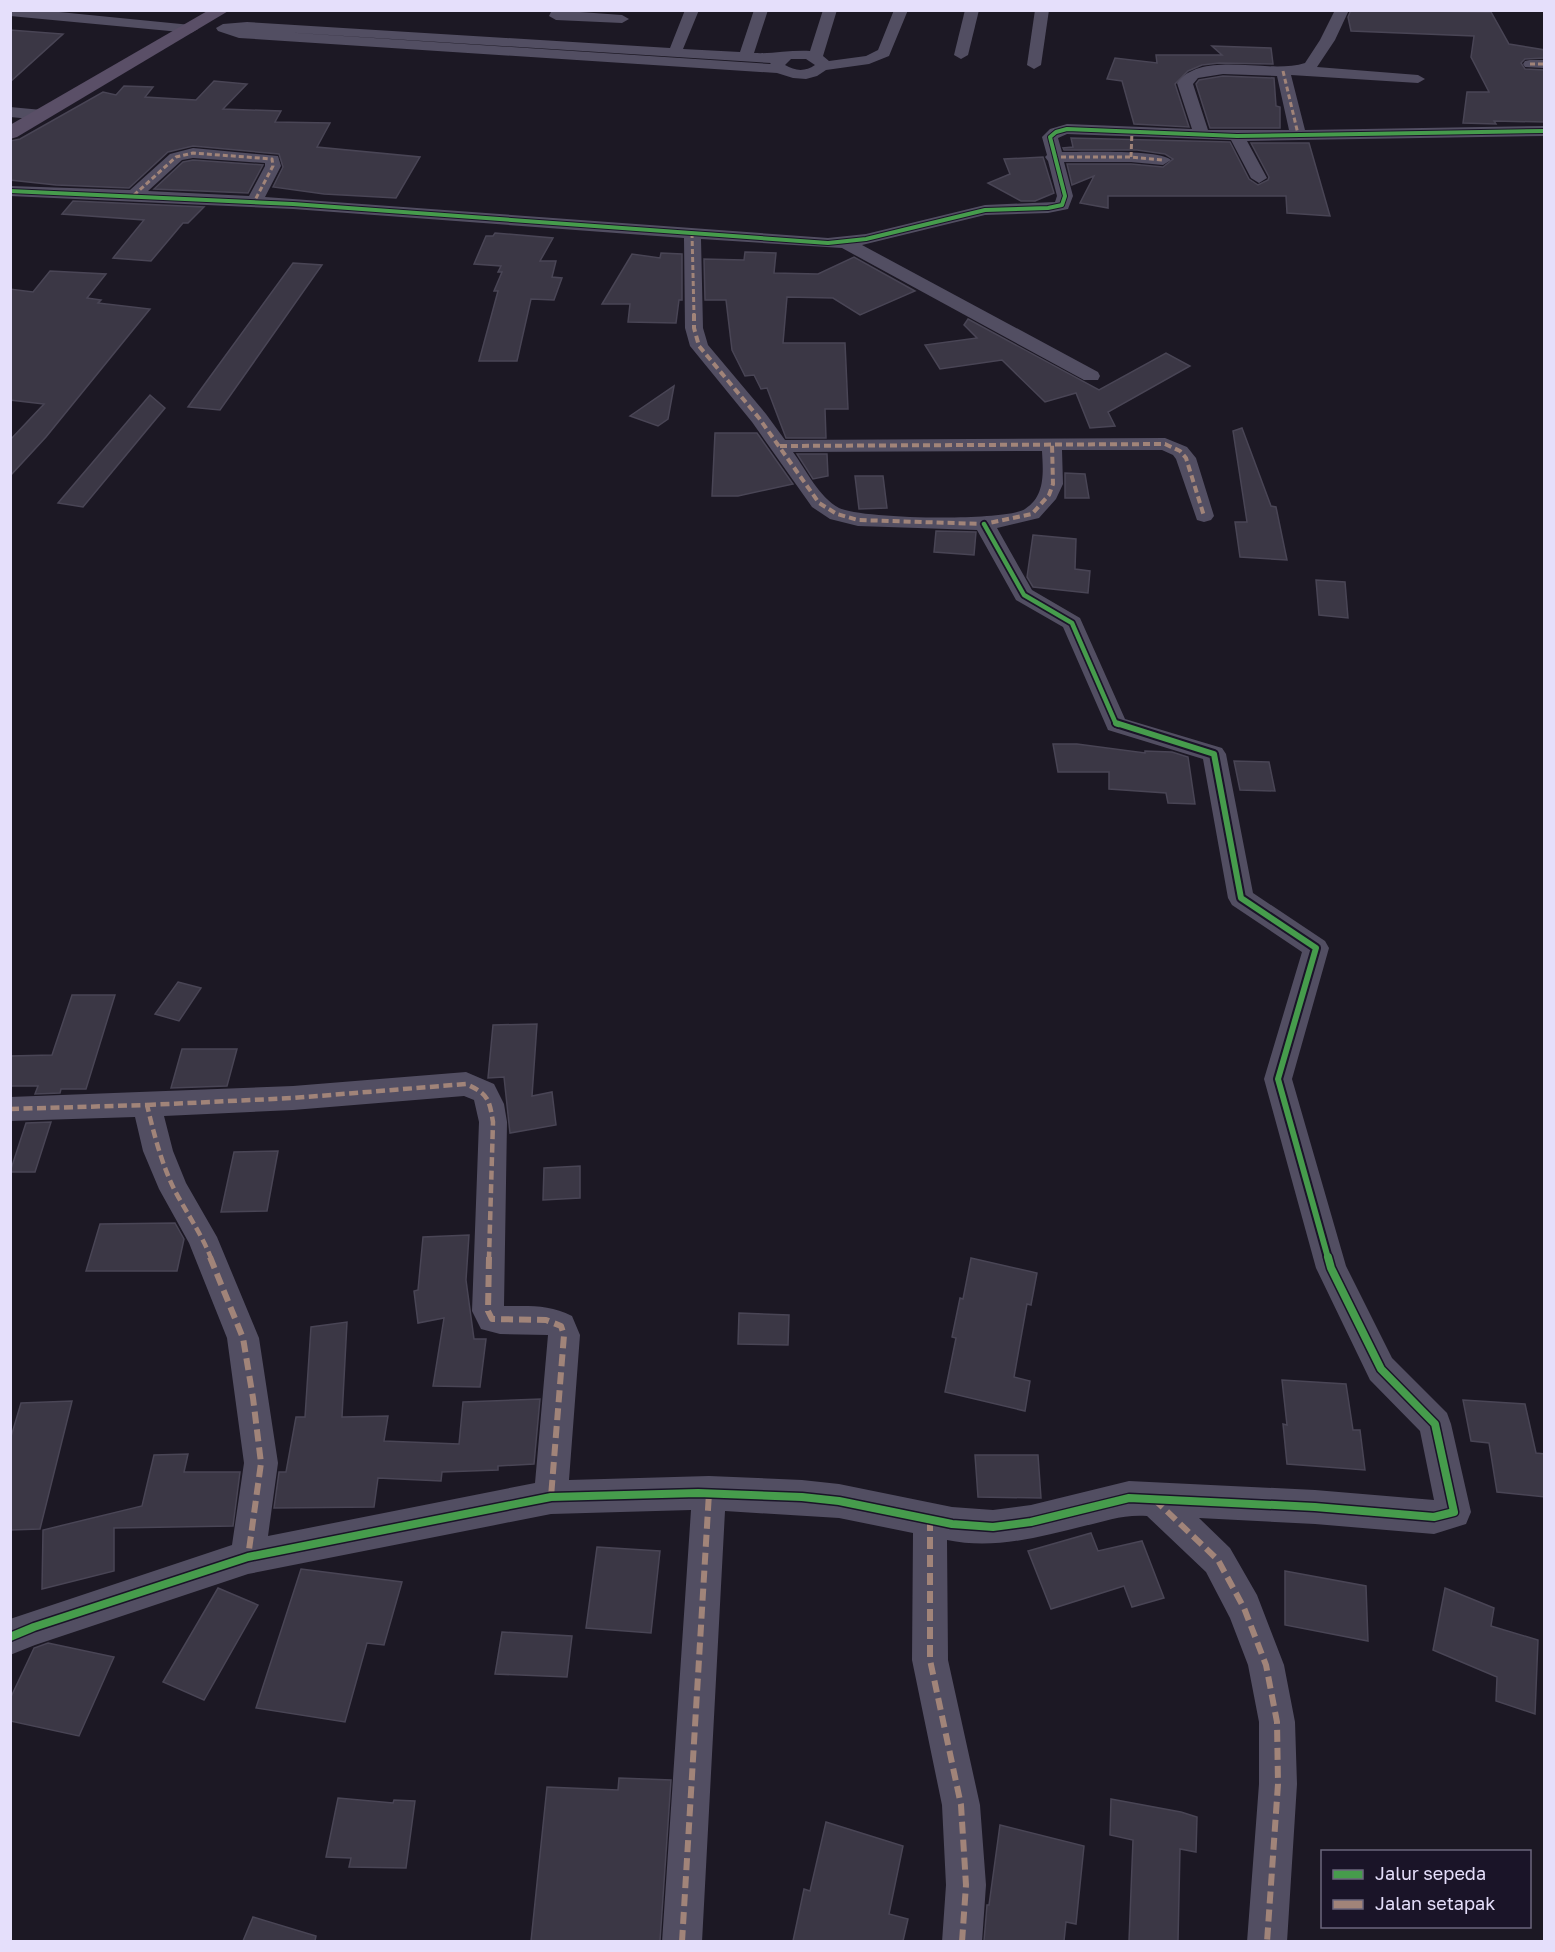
<svg xmlns="http://www.w3.org/2000/svg" width="1555" height="1952" font-family="'Golos Text',sans-serif">
<style>
.building{fill:#3b3745;stroke:#494555;stroke-width:1.5}
.lines{fill:none;stroke-linecap:round;stroke-linejoin:round}
.minor{fill:#524e62;fill-rule:evenodd}
.major{fill:#5a4f67;fill-rule:evenodd}
.quiet-far3{stroke:#a18479;stroke-width:3;stroke-dasharray:5 3;stroke-linecap:butt}
.quiet-far2{stroke:#a18479;stroke-width:4;stroke-dasharray:7 4;stroke-linecap:butt}
.quiet-far1{stroke:#a18479;stroke-width:4.5;stroke-dasharray:9 4.5;stroke-linecap:butt}
.quiet{stroke:#a18479;stroke-width:6;stroke-dasharray:12 6;stroke-linecap:butt}
.cycleway-far3-casing{stroke:#1a1428;stroke-width:6}
.cycleway-far2-casing{stroke:#1a1428;stroke-width:8}
.cycleway-far1-casing{stroke:#1a1428;stroke-width:10}
.cycleway-casing{stroke:#1a1428;stroke-width:11}
.cycleway-far3{stroke:#469c4c;stroke-width:4}
.cycleway-far2{stroke:#469c4c;stroke-width:4.5}
.cycleway-far1{stroke:#469c4c;stroke-width:6}
.cycleway{stroke:#469c4c;stroke-width:8}
</style>
<rect width="100%" height="100%" fill="#1c1824"/>
<g class="building">
<path d="M1351 10 1491 12 1509 44 1545 50V58L1525 59 1521 63 1525 69 1545 70V122L1494 121 1496 124 1463 123 1467 92H1489L1471 57 1474 36 1351 31 1348 17Z"/>
<path d="M10 30 63 34 10 82Z"/>
<path d="M1212 46 1271 48 1273 64 1219 63 1202 65 1188 71 1175 84 1189 127 1134 124 1122 81 1107 79 1115 58 1157 63 1156 55H1222Z"/>
<path d="M1223 76 1274 78 1276 106 1280 107V128H1210L1196 84 1199 80Z"/>
<path d="M214 81 247 84 223 109 281 111 275 122 330 123 317 147 420 157 396 198 324 194 273 187 283 167 279 154 193 146 168 152 129 188 56 185 10 180V141L20 139 103 92 116 95 124 86 153 87 145 97 196 100Z"/>
<path d="M1071 138 1230 142 1249 179 1258 185 1268 180 1269 177 1251 143H1309L1330 216 1287 213 1286 196H1108V208L1080 203 1094 176 1072 185 1067 164H1131L1163 167 1173 159 1165 154 1137 150H1064L1063 148 1073 147Z"/>
<path d="M1043 157 1054 193 1035 201H1021L988 183 1010 174 1004 159Z"/>
<path d="M193 160 263 165 248 193 154 189 183 162Z"/>
<path d="M73 201 204 207 188 223H183L151 261 113 258 144 220 62 214Z"/>
<path d="M495 233 553 238 540 261H556L552 277 562 278 554 300 531 299 517 361H479L498 291H494L502 272H498L501 266 474 264 486 236H493Z"/>
<path d="M745 252 776 253 774 273 818 274 854 257 915 291 860 315 833 298 787 297 783 343H845L848 409H825L826 438H786L767 388 761 389 754 375 745 376 732 350 726 300H705L704 259 744 260Z"/>
<path d="M661 253 682 254V300H679L676 323 628 322 630 304H602L632 254 660 258Z"/>
<path d="M293 263 322 265 220 410 188 407Z"/>
<path d="M50 271 106 274 87 298 101 300 98 303 150 309 46 437 10 476V440L44 404 10 400V289L33 292Z"/>
<path d="M968 319 1099 390 1166 353 1190 366 1108 412 1115 426 1090 428 1076 393 1045 402 1002 360 940 369 925 345 977 338 964 325Z"/>
<path d="M674 386 668 419 658 426 630 416Z"/>
<path d="M150 395 165 408 83 507 58 503Z"/>
<path d="M1242 428 1271 506 1276 507 1287 560 1240 557 1235 522H1247L1233 431Z"/>
<path d="M715 433H757L793 484 738 496H712Z"/>
<path d="M797 454H827L828 476 813 479Z"/>
<path d="M1065 473 1085 474 1089 498H1065Z"/>
<path d="M855 476H883L887 508 859 509Z"/>
<path d="M936 531 976 532 974 555 934 552Z"/>
<path d="M1033 535 1076 539 1075 569 1090 571 1088 593 1033 587 1027 577Z"/>
<path d="M1316 580 1345 582 1348 618 1319 615Z"/>
<path d="M1053 744H1077L1145 753V751L1172 752 1188 757 1195 804 1168 803 1166 793 1109 789V772H1058Z"/>
<path d="M1234 761 1269 762 1275 791 1240 790Z"/>
<path d="M178 982 201 988 179 1021 155 1014Z"/>
<path d="M72 995H115L86 1089H61L60 1093 35 1094 38 1086H10V1056L52 1055Z"/>
<path d="M537 1024 532 1096 552 1092 556 1125 510 1133 504 1077 488 1078 493 1025Z"/>
<path d="M182 1049H237L227 1086 171 1088Z"/>
<path d="M51 1122 35 1172H10L26 1123Z"/>
<path d="M278 1151 267 1211 221 1212 234 1152Z"/>
<path d="M580 1166V1198L543 1200 544 1168Z"/>
<path d="M175 1223 184 1239 177 1271H86L100 1224Z"/>
<path d="M469 1235 466 1280 474 1339H486L480 1387 433 1386 444 1318 418 1323 414 1291 418 1290 423 1237Z"/>
<path d="M971 1258 1037 1273 1031 1305 1027 1304 1014 1377 1030 1381 1025 1411 945 1392 956 1338 952 1337 960 1298 963 1299Z"/>
<path d="M739 1313 789 1315 788 1345 738 1344Z"/>
<path d="M347 1322 342 1417 388 1416 384 1441 459 1444 463 1402 540 1399 534 1464 498 1466V1470L442 1472 441 1481 378 1478 374 1507 274 1508 279 1472H286L296 1417H305L311 1327Z"/>
<path d="M1282 1380 1346 1384 1353 1430H1360L1365 1470 1287 1464 1283 1424 1287 1425Z"/>
<path d="M1463 1400 1525 1404 1536 1453 1545 1454V1497L1497 1492 1489 1443 1471 1441Z"/>
<path d="M72 1401 40 1529 10 1530V1440L21 1403Z"/>
<path d="M188 1454 184 1472H240L233 1526 114 1528V1571L42 1589 43 1530 142 1506 154 1455Z"/>
<path d="M975 1455H1038L1041 1498 978 1497Z"/>
<path d="M1091 1533 1098 1551 1142 1541 1164 1598 1132 1607 1124 1586 1051 1609 1028 1551Z"/>
<path d="M597 1547 660 1551 651 1633 586 1628Z"/>
<path d="M301 1569 402 1582 384 1645 367 1643 345 1722 256 1708Z"/>
<path d="M1285 1571 1366 1586 1368 1641 1285 1625Z"/>
<path d="M218 1588 258 1605 204 1700 163 1682Z"/>
<path d="M1445 1588 1494 1608 1491 1626 1538 1640 1535 1714 1496 1701 1497 1677 1433 1650Z"/>
<path d="M502 1632 572 1636 567 1677 495 1674Z"/>
<path d="M48 1643 114 1657 79 1736 10 1721V1699L34 1648Z"/>
<path d="M619 1778 671 1780 660 1941H531L547 1787 618 1790Z"/>
<path d="M338 1798 393 1803 394 1800 415 1801 406 1868 349 1867 351 1858 326 1857Z"/>
<path d="M1111 1799 1181 1812 1197 1817 1196 1852 1180 1849 1178 1941H1129L1133 1840 1110 1835Z"/>
<path d="M826 1822 903 1846 889 1914 908 1919 903 1941H793L804 1889 810 1891Z"/>
<path d="M1000 1825 1084 1846 1076 1924 1066 1922 1064 1941H984L987 1905H989Z"/>
<path d="M253 1917 316 1936 315 1941H243Z"/>
</g>
<g class="lines">
<g class="minor">
<path d="M10 10H39L191 25 198 29 191 33 10 16Z"/>
<path d="M552 10 622 15 629 19 622 23 556 20 549 16Z"/>
<path d="M685 10H699L683 49 740 52 754 10H768L754 53C773 54 790 50 810 51L823 10H837L823 56 829 61 866 56 878 50 894 10H908L889 56 869 64 826 70 817 76 806 79 793 78 777 73 239 38 218 31 216 28 223 24 247 22 670 48ZM282 32 771 63 770 64ZM791 59H806L815 65C805 72 795 71 785 65Z"/>
<path d="M965 10H979L968 55 961 59 954 55Z"/>
<path d="M1035 10H1049L1041 65 1034 69 1027 65Z"/>
<path d="M1335 10H1349L1335 40 1317 67 1418 75 1425 79 1418 83 1291 75 1305 130 1544 126V136L1247 141 1267 178 1259 183 1251 178 1231 140 1067 134 1058 138 1062 152C1080 152 1161 149 1171 160L1163 165 1131 162H1064L1073 196 1068 209 1048 213 985 215 862 245 1098 372 1100 376 1098 380H1084L842 248 701 239 703 328 708 345 766 414 785 440 1165 438 1187 447 1196 458 1214 516 1211 520 1204 522 1197 520 1176 459 1173 455 1162 450H1062L1063 484 1056 499 1039 518 997 528 1032 590 1080 618 1125 719 1222 748 1226 754 1253 893 1325 941 1329 948 1292 1079 1346 1266 1392 1358 1447 1413 1451 1424 1471 1512 1466 1524 1434 1534 1315 1524 1199 1518 1230 1548 1257 1595 1284 1665 1295 1722 1297 1784 1287 1942H1247L1259 1784V1722L1248 1665 1230 1618 1206 1572 1147 1516C1125 1514 1105 1521 1084 1526 1039 1537 994 1550 947 1540L948 1660 980 1805 986 1885 982 1942H942L946 1885 942 1805 912 1660 913 1533 839 1518 725 1511 702 1942H662L691 1510 551 1514 248 1574 35 1645 10 1655V1619L232 1545 244 1463 227 1338 189 1243 159 1189 143 1151 135 1117 10 1121V1097L293 1086 466 1072 494 1084 504 1104 507 1122 504 1306C529 1306 549 1304 572 1316L580 1335 569 1480 709 1476 802 1480 839 1484 952 1507 993 1510 1031 1505 1129 1481 1315 1490 1434 1500 1420 1431 1370 1380 1316 1268 1264 1079 1302 952 1232 905 1228 898 1203 759 1108 730 1063 627 1016 600 977 530 858 526 830 519 812 507 752 422 690 346 685 328 684 238 293 209 10 196V186L130 190 170 154 193 148 278 156 281 166 265 197 828 238 866 234 985 205 1055 202 1057 196 1048 161 1045 157 1047 155 1042 137 1050 129 1067 124 1192 129 1177 83C1203 49 1268 75 1305 63L1320 40ZM1223 74 1277 76 1289 130H1208L1193 84 1198 78ZM193 158 265 163V166L249 196 148 191 182 160ZM1042 451C1043 471 1046 496 1025 509 1005 522 861 519 839 508 819 497 806 470 793 452ZM464 1096 474 1100 479 1122 472 1311 481 1329 500 1334 548 1335 535 1483 268 1536 278 1463 259 1338 217 1237 186 1183 173 1151 164 1116 293 1110Z"/>
<path d="M1530 60H1544V68L1525 67 1523 64 1525 61Z"/>
<path d="M10 107 42 110 50 115 42 120 10 117Z"/>
</g>
<path class="major" d="M209 10H230L17 137 10 139V125Z"/>
<g class="quiet-far3">
<path d="M1530 64H1544"/>
<path d="M1283 71 1298 134"/>
<path d="M1053 157H1131L1163 160"/>
<path d="M1131 157 1132 131"/>
<path d="M134 195 176 157 193 153 272 159 273 166 254 202"/>
<path d="M692 233 694 315"/>
</g>
<g class="quiet-far2">
<path d="M694 314V328L699 346 759 418 819 503 837 514 858 520 984 524 1032 514 1049 495 1053 484 1052 444"/>
<path d="M780 446 1165 444 1180 451 1186 458 1204 516"/>
</g>
<g class="quiet-far1">
<path d="M147 1105 293 1098 466 1084C488 1094 489 1098 493 1122L489 1258"/>
<path d="M10 1109 147 1105C154 1134 161 1162 174 1189 186 1212 201 1233 211 1258"/>
</g>
<g class="quiet">
<path d="M210 1257 243 1338 253 1398 261 1463 248 1557"/>
<path d="M489 1257 488 1311 492 1319 546 1320 561 1326 564 1335 551 1497"/>
<path d="M1154 1499 1218 1560 1244 1608 1266 1665 1277 1722 1278 1784 1267 1942"/>
<path d="M930 1519V1660L961 1805 966 1885 962 1942"/>
<path d="M682 1942 709 1493"/>
</g>
<g class="cycleway-far3-casing">
<path id="cycleway-far3" d="M10 191 293 204 828 243 866 239 985 210 1048 208 1062 205 1065 196 1050 137 1056 132 1067 129 1237 136 1544 131"/>
</g>
<g class="cycleway-far2-casing">
<path id="cycleway-far2" d="M984 524 1024 595 1072 623 1116 724 1119 725"/>
</g>
<g class="cycleway-far1-casing">
<path id="cycleway-far1" d="M1116 723 1214 754 1241 898 1316 948 1278 1079 1328 1258"/>
</g>
<g class="cycleway-casing">
<path id="cycleway" d="M10 1637 34 1627 248 1557 551 1497 698 1493 802 1497 839 1501 952 1524 993 1527 1031 1522 1129 1498 1315 1507 1434 1517 1454 1512 1435 1424 1381 1369 1331 1268 1328 1257"/>
</g>
<use href="#cycleway-far3" class="cycleway-far3"/>
<use href="#cycleway-far2" class="cycleway-far2"/>
<use href="#cycleway-far1" class="cycleway-far1"/>
<use href="#cycleway" class="cycleway"/>
</g>
<rect width="1555" height="1952" fill="none" stroke="#e5dffb" stroke-width="24"/>
<rect x="1321" y="1850" width="210" height="78" fill="#1a1428" stroke="#6b657c" stroke-width="1.5"/>
<rect x="1333" y="1870" width="30" height="9" fill="#469c4c" stroke="#6b657c" stroke-width="1.5"/>
<text x="1375" y="1880" font-size="18" fill="#e5dffb">Jalur sepeda</text>
<rect x="1333" y="1900" width="30" height="9" fill="#a18479" stroke="#6b657c" stroke-width="1.5"/>
<text x="1375" y="1910" font-size="18" fill="#e5dffb">Jalan setapak</text>
</svg>
